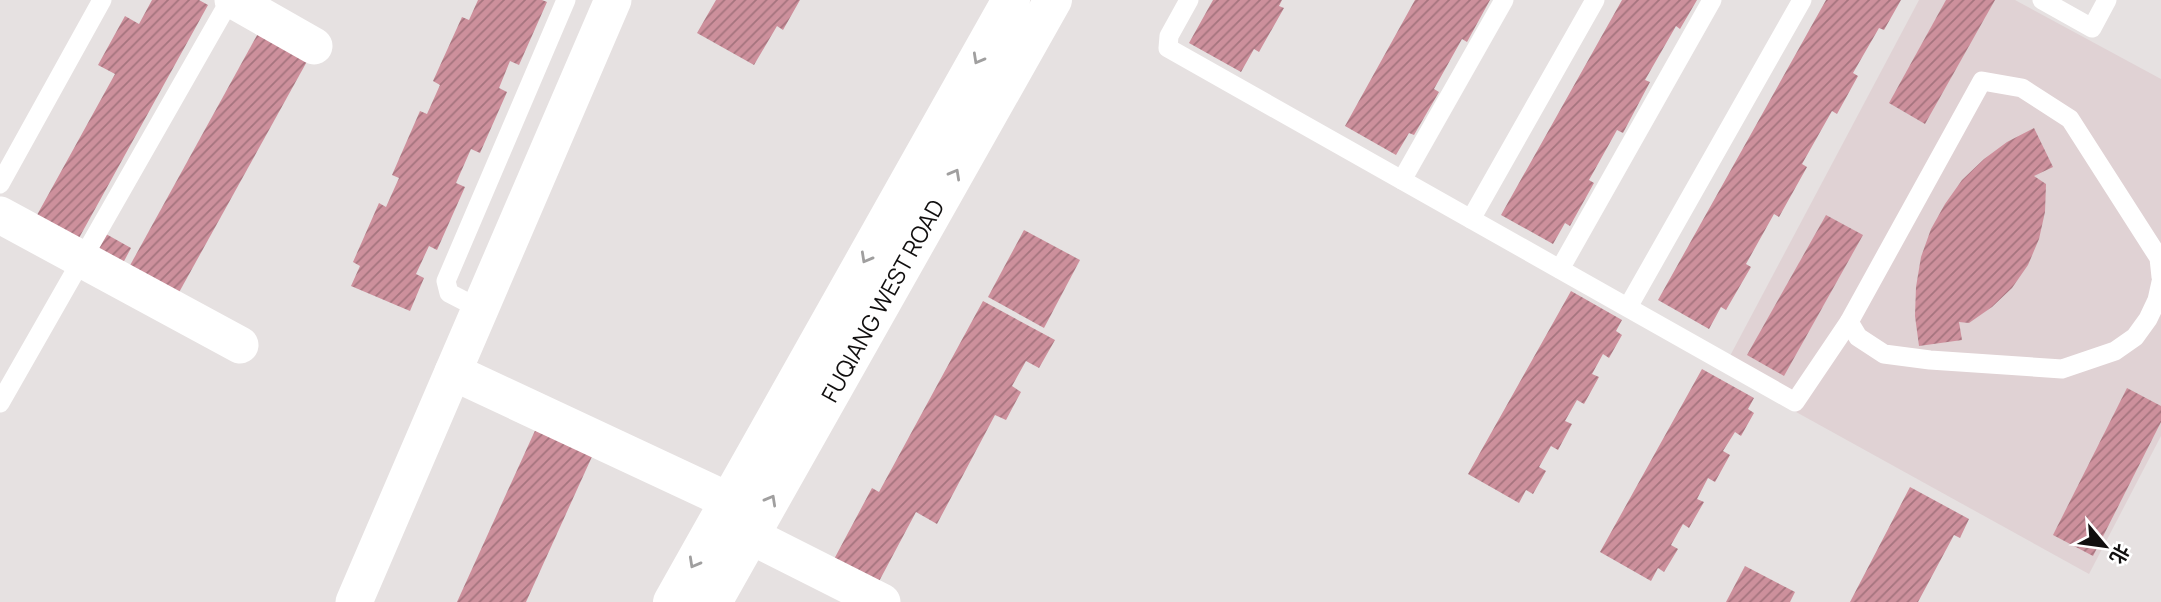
<svg xmlns="http://www.w3.org/2000/svg" width="2161" height="602" font-family="Manrope,'Noto Sans SC',sans-serif">
<style>
.built{fill:#e0d2d4}
.building{fill:url(#building-hatch)}
.lines{fill:none;stroke-linecap:round;stroke-linejoin:round}
.service{stroke:#fff;stroke-width:19}
.minor{stroke:#fff;stroke-width:37}
.secondary{stroke:#fff;stroke-width:38}
.oneway{stroke:#a09f9f}
.labels{text-anchor:middle;stroke-width:5;stroke-linejoin:round;paint-order:stroke}
.street-label{font-size:23px;fill:#110f0f;stroke:#fff}
</style>
<defs>
<pattern id="building-hatch" width="6" height="6" patternUnits="userSpaceOnUse" patternTransform="scale(1.75)"><rect width="6" height="6" fill="#cd909c"/><path d="M-1 1l2-2M0 6l6-6M5 7l2-2" fill="none" stroke="#a5747e"/></pattern>
</defs>
<rect width="100%" height="100%" fill="#e6e1e1"/>
<path class="built" d="M1919 0H2015L2161 79V436L2089 574 1722 371Z"/>
<g class="building">
<path d="M152 0H199L208 5 74 247 32 224 115 74 98 65 125 16 139 24Z"/>
<path d="M478 0H542L547 2 519 65 510 61 499 88 507 92 480 153 471 149 456 183 465 187 437 250 429 246 416 274 424 278 410 311 351 286 360 266 353 262 379 203 386 207 399 178 392 175 420 111 427 114 440 85 433 81 462 17 469 20Z"/>
<path d="M716 0H800L783 30 777 26 754 65 697 33Z"/>
<path d="M1213 0H1282L1279 6 1284 8 1259 52 1254 49 1241 72 1189 43Z"/>
<path d="M1415 0H1490L1467 42 1462 39 1434 89 1439 92 1414 135 1409 133 1396 155 1345 126Z"/>
<path d="M1622 0H1697L1680 29 1676 26 1645 80 1650 82 1623 133 1617 130 1589 180 1594 183 1570 226 1565 223 1553 244 1501 215Z"/>
<path d="M1826 0H1901L1884 30 1879 28 1853 73 1858 76 1837 114 1832 111 1802 164 1807 167 1779 217 1774 214 1746 264 1751 267 1726 310 1721 307 1709 329 1658 300Z"/>
<path d="M1946 0H1995L1925 124 1889 103Z"/>
<path d="M261 28 310 56 177 296 128 269Z"/>
<path d="M2034 128 2053 167 2034 176 2046 184 2045 212 2039 239 2028 265 2012 288 1992 307 1969 323 1959 322 1962 340 1919 346 1915 316 1916 287 1921 257 1931 229 1945 204 1962 180 1984 159 2007 142Z"/>
<path d="M1826 215 1863 235 1784 376 1747 355Z"/>
<path d="M1024 230 1080 260 1044 328 988 297Z"/>
<path d="M106 234 131 248 122 265 96 251Z"/>
<path d="M1571 291 1622 320 1616 331 1622 335 1609 358 1603 354 1592 374 1599 377 1584 404 1577 400 1565 421 1572 424 1558 450 1551 446 1539 467 1546 471 1533 494 1526 490 1519 503 1468 474Z"/>
<path d="M983 301 1055 340 1039 368 1026 361 1012 386 1021 392 1006 420 995 415 937 524 916 512 876 587 832 563 872 488 879 492Z"/>
<path d="M1702 369 1754 398 1748 409 1754 413 1741 436 1735 432 1723 451 1730 455 1715 482 1708 478 1697 499 1704 502 1689 528 1683 524 1671 545 1678 549 1664 572 1658 568 1651 581 1600 552Z"/>
<path d="M2127 388 2161 406V422L2093 556 2053 535Z"/>
<path d="M538 424 595 450 526 602H457Z"/>
<path d="M1910 487 1969 519 1960 538 1954 535 1918 602H1850Z"/>
<path d="M1745 566 1795 592 1790 602H1726Z"/>
</g>
<g class="lines">
<g class="service">
<path d="M1189 0 1169 36 1168 48 1795 402 1849 322 1982 81 2022 88 2070 119 2159 258 2161 277"/>
<path d="M2042 0 2092 28 2107 0"/>
<path d="M1402 180 1504 0"/>
<path d="M0 184 102 0"/>
<path d="M1471 219 1595 0"/>
<path d="M1560 269 1712 0"/>
<path d="M1628 307 1802 0"/>
<path d="M480 309 449 293 446 281 566 0"/>
<path d="M1849 322 1858 337 1884 354 1930 360 2062 369 2115 351 2135 337 2148 319 2157 300 2161 282"/>
<path d="M0 403 230 0"/>
</g>
<g class="minor">
<path d="M233 0 314 46"/>
<path d="M0 215 240 345"/>
<path d="M453 372 729 501"/>
<path d="M751 536 882 602"/>
<path d="M354 602 613 0"/>
</g>
<g class="secondary">
<path d="M672 602 1011 0"/>
<path d="M713 602 1053 0"/>
</g>
</g>
<defs><path id="oneway-chevron" d="M-2-3.5L2.5 0L-2 3.5" fill="none" stroke-width="1.6" stroke-linecap="round" stroke-linejoin="round" transform="scale(1.75)"/></defs>
<g class="oneway">
<use href="#oneway-chevron" transform="translate(978 59) rotate(119)"/>
<use href="#oneway-chevron" transform="translate(955 174) rotate(-61)"/>
<use href="#oneway-chevron" transform="translate(866 258) rotate(119)"/>
<use href="#oneway-chevron" transform="translate(771 500) rotate(-61)"/>
<use href="#oneway-chevron" transform="translate(694 563) rotate(119)"/>
</g>
<g class="labels">
<g class="street-label">
<text transform="translate(883 301) rotate(-61)" y="8">FUQIANG WEST ROAD</text>
</g>
</g>
<g transform="translate(2105 546) rotate(119)" stroke="#ffffff" stroke-width="5" paint-order="stroke">
<path d="M0-5L12 26L0 18L-12 26Z" fill="#110f0f"/>
<text y="-10" font-size="19" font-weight="bold" text-anchor="middle" fill="#110f0f">北</text>
</g>
</svg>
